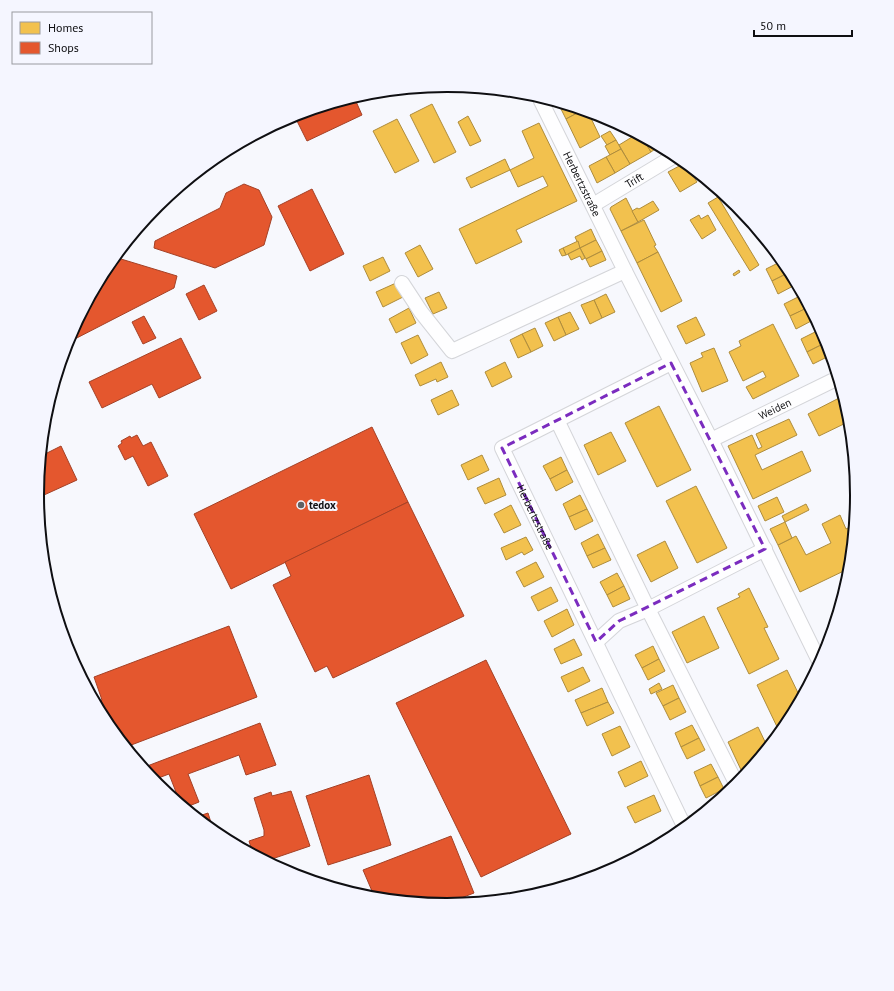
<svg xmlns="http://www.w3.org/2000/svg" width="894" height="991" font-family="'PT Sans',sans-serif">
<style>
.homes{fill:#f2c14e;stroke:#ae8c3c}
.shops{fill:#e4572e;stroke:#a44126}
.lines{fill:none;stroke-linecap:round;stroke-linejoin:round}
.minor-casing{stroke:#d4d5d9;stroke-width:16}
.minor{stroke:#fefeff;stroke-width:14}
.marked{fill:none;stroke:#7b2cbf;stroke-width:3;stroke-dasharray:8 5;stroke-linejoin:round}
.poi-dot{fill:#606164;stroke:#f5f6ff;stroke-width:1.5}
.labels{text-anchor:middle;stroke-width:4;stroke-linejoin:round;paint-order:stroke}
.street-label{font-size:11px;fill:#0f0f12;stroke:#f5f6ff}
.poi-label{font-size:11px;font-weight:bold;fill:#0f0f12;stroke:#f5f6ff;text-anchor:start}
.rim{fill:none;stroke:#0f0f12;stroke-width:2}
</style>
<rect width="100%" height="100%" fill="#f7f8fd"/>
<g class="homes">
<path d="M558 103 583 110 566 119Z"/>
<path d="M432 104 456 152 434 163 410 115Z"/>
<path d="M583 110 588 112 600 137 580 148 566 119Z"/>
<path d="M468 116 481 141 470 146 458 122Z"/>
<path d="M397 119 419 161 395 173 373 131Z"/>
<path d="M539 123 577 201 516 230 522 242 476 264 459 229 548 186 543 176 518 187 510 170 534 158 522 131Z"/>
<path d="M610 131 616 140 607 145 601 136Z"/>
<path d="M637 134 642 137 651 152 630 164 619 145Z"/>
<path d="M642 137 659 146 651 152Z"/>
<path d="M616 140 621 149 610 155 605 146Z"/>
<path d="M621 149 630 164 615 173 606 157Z"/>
<path d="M606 157 615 173 597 183 589 166Z"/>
<path d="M505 159 510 170 471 188 466 178Z"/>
<path d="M685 163 697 182 680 192 668 172Z"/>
<path d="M718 197 759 265 750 271 708 203Z"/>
<path d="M626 198 638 222 621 231 610 209 611 207Z"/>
<path d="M653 201 659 210 638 222 632 211 637 208 639 209Z"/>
<path d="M699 215 701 219 708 215 716 230 702 239 690 220Z"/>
<path d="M644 220 656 245 654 246 658 252 637 263 621 231Z"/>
<path d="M591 229 596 240 580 248 575 237Z"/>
<path d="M596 240 602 251 586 259 580 248Z"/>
<path d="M578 241 580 248 566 255 563 248Z"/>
<path d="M420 245 433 269 418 277 405 253Z"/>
<path d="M563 248 566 255 562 256 559 250Z"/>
<path d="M580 248 585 258 582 260 580 256 571 260 568 254Z"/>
<path d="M602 251 606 260 590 267 586 259Z"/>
<path d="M658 252 682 301 661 312 637 263Z"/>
<path d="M383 257 390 271 370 281 363 266Z"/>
<path d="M782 261 790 272 772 281 766 269Z"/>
<path d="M739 270 740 272 734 276 733 274Z"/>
<path d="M790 272 797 284 778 294 772 281Z"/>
<path d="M396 283 403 297 383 307 376 292Z"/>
<path d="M439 292 447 308 433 314 425 298Z"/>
<path d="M606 294 615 312 602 318 594 300Z"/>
<path d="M802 295 809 307 790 316 784 304Z"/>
<path d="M594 300 602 318 590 324 581 305Z"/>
<path d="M809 307 815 319 796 329 790 316Z"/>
<path d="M409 308 416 323 396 333 389 319Z"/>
<path d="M570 312 579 329 566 335 558 317Z"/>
<path d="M558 317 566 335 554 341 545 323Z"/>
<path d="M696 317 705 335 686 344 677 326Z"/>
<path d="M773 324 799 376 753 399 746 387 766 377 763 371 743 381 729 352 741 346 739 341Z"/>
<path d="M535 328 543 346 531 352 522 334Z"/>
<path d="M821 329 827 342 807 352 801 339Z"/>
<path d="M522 334 531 352 518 358 510 340Z"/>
<path d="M418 335 428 355 411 364 401 343Z"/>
<path d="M827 342 831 355 813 364 807 352Z"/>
<path d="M714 348 728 381 702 392 690 363 703 357 701 353Z"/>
<path d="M441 362 448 377 437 382 436 379 420 386 415 375Z"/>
<path d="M505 362 512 377 492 387 485 372Z"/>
<path d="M452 390 459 405 438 415 431 400Z"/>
<path d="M843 396 850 421 819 436 808 414Z"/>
<path d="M659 406 691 470 657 487 625 423Z"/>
<path d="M789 419 797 435 755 455 762 470 802 451 811 471 753 499 728 446 752 435 758 449 762 447 756 434Z"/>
<path d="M611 432 626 461 598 475 584 445Z"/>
<path d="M482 455 489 470 468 480 461 465Z"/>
<path d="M561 457 567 470 550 479 543 466Z"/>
<path d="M567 470 573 482 556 491 550 479Z"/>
<path d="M499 478 506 495 485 504 477 488Z"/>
<path d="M696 486 727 548 697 563 666 501Z"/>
<path d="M580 495 587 509 569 517 563 504Z"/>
<path d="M777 497 784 512 765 521 758 506Z"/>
<path d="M806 504 809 510 785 522 782 516Z"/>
<path d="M511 505 521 525 504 533 494 514Z"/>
<path d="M587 509 593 521 575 530 569 517Z"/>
<path d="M840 515 846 529 854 525 852 546 848 548 851 554 850 568 800 592 778 545 796 536 806 555 831 543 822 524Z"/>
<path d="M785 522 792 538 778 545 770 529Z"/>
<path d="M598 534 605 548 587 556 581 543Z"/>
<path d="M526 537 533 550 524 555 522 552 506 560 501 548Z"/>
<path d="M665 541 678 568 651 582 637 555Z"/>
<path d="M605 548 611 560 593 568 587 556Z"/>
<path d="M536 562 544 577 524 587 516 572Z"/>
<path d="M617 573 624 586 607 595 600 582Z"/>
<path d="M624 586 630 599 613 607 607 595Z"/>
<path d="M551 587 558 601 538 611 531 597Z"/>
<path d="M749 588 768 627 764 628 779 659 749 674 717 608 740 597 738 594Z"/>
<path d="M567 609 574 625 552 637 544 621Z"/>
<path d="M704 616 719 648 687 663 672 632Z"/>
<path d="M574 639 582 655 561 664 554 649Z"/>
<path d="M653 646 659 659 642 668 635 655Z"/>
<path d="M659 659 665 671 648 680 642 668Z"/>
<path d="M583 667 590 681 568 692 561 677Z"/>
<path d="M787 670 801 699 788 723 780 733 757 685Z"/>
<path d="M659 683 662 689 651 694 649 689Z"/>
<path d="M673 685 679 698 663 706 656 693Z"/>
<path d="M602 688 608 702 581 713 575 700Z"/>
<path d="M679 698 686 712 670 720 663 706Z"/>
<path d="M608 702 614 713 587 726 581 713Z"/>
<path d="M692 725 699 738 681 747 675 733Z"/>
<path d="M620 726 630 747 612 756 602 734Z"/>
<path d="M758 727 768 748 752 767 742 772 728 742Z"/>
<path d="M699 738 705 750 687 759 681 747Z"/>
<path d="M641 761 648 776 625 787 618 772Z"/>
<path d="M711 764 718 777 700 786 694 772Z"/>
<path d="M718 777 724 789 706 798 700 786Z"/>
<path d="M654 795 661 811 635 823 627 807Z"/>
</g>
<g class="shops">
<path d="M354 97 362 115 307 141 294 115Z"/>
<path d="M198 172 195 180 178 189Z"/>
<path d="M244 184 259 190 272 217 264 245 215 268 154 248 155 241 220 208 226 193Z"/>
<path d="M312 189 344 254 310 271 278 206Z"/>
<path d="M121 259 177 276 174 288 67 343 106 268Z"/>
<path d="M204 285 217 311 199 320 186 294Z"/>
<path d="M144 316 156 338 143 344 132 322Z"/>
<path d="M181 338 201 378 159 398 152 384 102 408 89 382Z"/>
<path d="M372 427 408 502 231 589 194 514Z"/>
<path d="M137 435 143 446 151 442 168 476 148 486 133 456 125 460 118 446 122 443 121 441 130 436 131 438Z"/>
<path d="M61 446 77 480 44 495 38 483 41 456Z"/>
<path d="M408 502 464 616 333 678 327 666 315 672 273 585 291 576 285 562Z"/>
<path d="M229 626 257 697 126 747 115 735 112 725 109 726 106 723 91 696 93 695 95 703 102 700 94 677Z"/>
<path d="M486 660 571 834 481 877 396 703Z"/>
<path d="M260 723 276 765 246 775 239 755 188 774 199 802 184 808 181 805 169 774 153 780 142 768Z"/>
<path d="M369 775 391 845 328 865 306 796Z"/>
<path d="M291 791 310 846 266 861 253 854 249 841 264 836V830L254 798 271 792 272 796Z"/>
<path d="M208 813 214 832 196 817Z"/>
<path d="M451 836 474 893 443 905 375 898 363 870Z"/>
<path d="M595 871 597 876 534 896Z"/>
</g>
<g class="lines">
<g class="minor-casing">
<g id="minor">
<path id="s1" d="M539 97 625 271 711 440 820 663"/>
<path id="s2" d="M593 205 676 155"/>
<path d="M402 283 421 312 452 351 625 271"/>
<path id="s3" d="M671 363 502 448 684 826 691 823"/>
<path d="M557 420 648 609 737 785"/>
<path id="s4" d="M711 440 838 378"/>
<path d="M596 642 619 621 648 609 765 549"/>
</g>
</g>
<use href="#minor" class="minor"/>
</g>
<path class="marked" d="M671 363 765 549 619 621 596 642 502 448Z"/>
<circle class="poi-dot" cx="301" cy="505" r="4"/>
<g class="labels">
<g class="street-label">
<text dy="4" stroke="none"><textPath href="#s2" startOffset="48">Trift</textPath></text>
<text dy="4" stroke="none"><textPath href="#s1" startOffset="97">Herbertzstraße</textPath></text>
<text dy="4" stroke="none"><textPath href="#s4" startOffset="71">Weiden</textPath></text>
<text dy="4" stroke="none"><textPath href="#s3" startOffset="266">Herbertzstraße</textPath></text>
</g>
<g class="poi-label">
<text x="309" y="509">tedox</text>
</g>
</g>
<path d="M0 0H894V991H0ZM44 495a403 403 0 1 1 806 0a403 403 0 1 1-806 0Z" fill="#f5f6ff" fill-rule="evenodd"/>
<path class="rim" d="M44 495a403 403 0 1 1 806 0a403 403 0 1 1-806 0Z"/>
<rect x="12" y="12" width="140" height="52" fill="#f5f6ff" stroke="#999aa0"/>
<rect x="20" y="22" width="20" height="12" fill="#f2c14e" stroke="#999aa0"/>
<text x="48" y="32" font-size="12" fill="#0f0f12">Homes</text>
<rect x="20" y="42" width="20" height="12" fill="#e4572e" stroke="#999aa0"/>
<text x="48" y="52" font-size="12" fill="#0f0f12">Shops</text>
<path d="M754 30v6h98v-6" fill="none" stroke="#0f0f12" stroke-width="2"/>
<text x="760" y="30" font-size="12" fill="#0f0f12" stroke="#f5f6ff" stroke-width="3" paint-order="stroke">50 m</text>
</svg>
